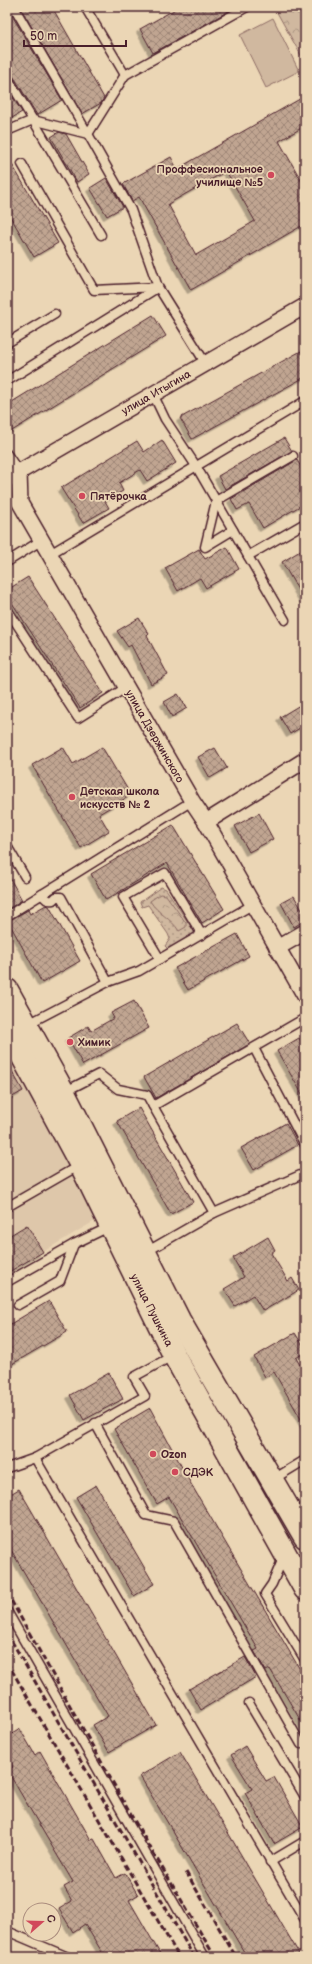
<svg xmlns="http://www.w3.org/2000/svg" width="312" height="1964" font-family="'Balsamiq Sans',sans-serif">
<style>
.built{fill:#dec7aa}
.grass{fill:url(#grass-dots);stroke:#8d6c65}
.forest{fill:url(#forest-crowns);stroke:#8d6c65}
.pitch{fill:#d0b89f;stroke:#8d6c65}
.building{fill:url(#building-cross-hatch);stroke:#4a1f2b;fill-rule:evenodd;filter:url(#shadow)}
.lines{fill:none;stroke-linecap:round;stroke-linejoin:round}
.lane-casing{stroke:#4a1f2b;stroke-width:11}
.street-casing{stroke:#4a1f2b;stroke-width:18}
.primary-casing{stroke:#4a1f2b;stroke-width:25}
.lane{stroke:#ebd6b5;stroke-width:8}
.street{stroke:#ebd6b5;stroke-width:15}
.primary{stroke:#ebd6b5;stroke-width:22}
.rail{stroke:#4a1f2b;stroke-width:3;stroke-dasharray:6 3;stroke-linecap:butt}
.poi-dot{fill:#d1495b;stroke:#ebd6b5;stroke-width:1.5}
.labels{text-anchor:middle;stroke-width:3.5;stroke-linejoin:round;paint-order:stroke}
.poi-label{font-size:11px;font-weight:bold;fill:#4a1f2b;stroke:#ebd6b5;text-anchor:start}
.street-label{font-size:11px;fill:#4a1f2b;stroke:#ebd6b5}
</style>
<defs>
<pattern id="grass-dots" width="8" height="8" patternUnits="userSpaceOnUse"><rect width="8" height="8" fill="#d0b89f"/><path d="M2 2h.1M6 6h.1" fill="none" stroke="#ab9582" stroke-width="1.8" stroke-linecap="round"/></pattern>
<pattern id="forest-crowns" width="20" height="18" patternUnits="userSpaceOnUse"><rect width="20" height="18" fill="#d0b89f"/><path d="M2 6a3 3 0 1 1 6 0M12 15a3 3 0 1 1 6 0" fill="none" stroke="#ab9582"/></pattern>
<pattern id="building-cross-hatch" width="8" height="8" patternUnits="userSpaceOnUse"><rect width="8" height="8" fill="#c0a591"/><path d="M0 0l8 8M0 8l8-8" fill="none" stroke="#9e8677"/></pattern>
<filter id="shadow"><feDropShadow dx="-3.5" dy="3.5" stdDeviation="0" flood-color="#0004"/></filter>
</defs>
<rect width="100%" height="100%" fill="#ebd6b5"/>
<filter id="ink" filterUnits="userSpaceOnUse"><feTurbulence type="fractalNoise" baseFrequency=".025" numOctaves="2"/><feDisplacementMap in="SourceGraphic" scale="8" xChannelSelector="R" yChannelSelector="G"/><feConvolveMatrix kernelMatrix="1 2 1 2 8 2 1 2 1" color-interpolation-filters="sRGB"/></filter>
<g filter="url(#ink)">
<path class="built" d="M7 1055 98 1219 7 1273Z"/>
<path class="grass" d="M161 887 166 889 194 931V935L169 950 165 946 170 939 168 934 148 905 142 907 140 902Z"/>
<g class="forest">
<path d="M274 7H305V58L303 59Z"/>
<path d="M160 894 166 895 186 923V927L179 931C171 918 158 914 150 901Z"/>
</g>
<path class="pitch" d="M273 18 299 71 266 88 240 35Z"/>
<g class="building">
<path d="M7 7 62 100 37 115 12 74 7 72Z"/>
<path d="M20 7H52L104 98 101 103 82 114Z"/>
<path d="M179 7H236L153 53 140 29Z"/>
<path d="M7 88 22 112 7 121Z"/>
<path d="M305 96V126L279 141 305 187V224L191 290 139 197 132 201 123 184 171 157 177 169ZM226 171 255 221 196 255 168 204Z"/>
<path d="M59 132 66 134 89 174 77 182 51 137Z"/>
<path d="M7 156 58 243 34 257 7 211Z"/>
<path d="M106 178 123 207 107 216 90 188Z"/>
<path d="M153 315 166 336 7 434V405Z"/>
<path d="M301 351 305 359V377L192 439 180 418Z"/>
<path d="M284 438 292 451 225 489 218 476Z"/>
<path d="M162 440 176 463 147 481 140 470 119 483 123 491 105 501 109 508 83 523 61 488 137 441 144 452Z"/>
<path d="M297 460 305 474V503L263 528 249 504 237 510 231 499Z"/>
<path d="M227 547 239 569 206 588 200 578 178 591 165 568 199 549 205 559Z"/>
<path d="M305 548V602L282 562Z"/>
<path d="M28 577 103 693 80 708 7 595V590Z"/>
<path d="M139 618 149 634 147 636 168 675 151 684 131 645 128 647 117 631Z"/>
<path d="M178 694 187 708 172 717 164 702Z"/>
<path d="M300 705 305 714V725L290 734 280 717Z"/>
<path d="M63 747 73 764 102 747 131 795 99 814 109 831 81 848 32 765Z"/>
<path d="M215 748 227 768 210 778 198 757Z"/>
<path d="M259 813 273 839 249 852 235 826Z"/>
<path d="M173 825 224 909 202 923 167 863 106 900 91 874Z"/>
<path d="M7 873 22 900 7 910Z"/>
<path d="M294 896 305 915V920L294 927 281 903Z"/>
<path d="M46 905 49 906 80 961 42 983 8 921 28 910 30 914Z"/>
<path d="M237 934 249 956 188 990 175 968Z"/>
<path d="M134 1001 149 1028 83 1065 68 1038 88 1026 91 1031 114 1018 111 1013Z"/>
<path d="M237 1023 250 1044 156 1098 144 1077Z"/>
<path d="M299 1038 305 1048V1099L277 1051Z"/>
<path d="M7 1062 23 1091 7 1100Z"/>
<path d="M139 1108 193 1202 171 1214 117 1121Z"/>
<path d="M286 1123 298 1145 254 1170 241 1148Z"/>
<path d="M27 1225 43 1252 7 1273V1237Z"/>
<path d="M268 1237 275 1250 271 1253 288 1281 292 1278 299 1290 263 1311 253 1295 235 1306 224 1289 244 1277 233 1258Z"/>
<path d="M49 1301 67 1332 7 1367V1326Z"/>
<path d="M295 1333 305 1349V1352L296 1358 305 1374V1426L274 1372 265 1377 254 1357Z"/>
<path d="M109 1373 123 1399 84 1420 70 1395Z"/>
<path d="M150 1408 191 1484 305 1678V1728L270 1669 266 1671 254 1651 258 1649 169 1497 157 1504 114 1429Z"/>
<path d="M96 1485 154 1584 134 1596 76 1497Z"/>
<path d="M19 1489 156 1725 109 1752 93 1725 108 1716 7 1543V1496Z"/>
<path d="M245 1657 256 1677 201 1710 189 1689Z"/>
<path d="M20 1729 35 1755 40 1751 91 1840 94 1839 116 1878 125 1873 138 1895 129 1900 162 1957H105L85 1924 73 1932 59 1909 72 1901 64 1887 73 1882 7 1770 13 1767 7 1757V1737Z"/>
<path d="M245 1746 266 1781 274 1777 303 1827 274 1844 245 1793 252 1789 231 1755Z"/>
<path d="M180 1752 230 1836 301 1957H247L140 1776Z"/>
</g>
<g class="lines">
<g class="lane-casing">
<g id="lane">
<path d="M14 7 88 134 125 75 247 7"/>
<path d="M85 7 125 75"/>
<path d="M7 77 33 120 88 134 131 210 158 287 206 364"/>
<path d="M7 131 33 120 101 235"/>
<path d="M22 164 94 290 158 287"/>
<path d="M300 309 305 318"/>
<path d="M7 343 55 314"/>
<path d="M7 381 157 288"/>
<path d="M153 394 165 419 196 466 285 620"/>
<path d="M7 454 19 472"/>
<path d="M233 530 205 547 216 501 293 456"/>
<path d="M50 554 305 401"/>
<path d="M248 556 305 523"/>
<path d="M7 562 42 540"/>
<path d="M7 609 78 718 127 687"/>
<path d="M7 846 25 877"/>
<path d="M42 894C45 899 47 901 53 900L56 897H61L108 982"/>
<path d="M7 916 192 801"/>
<path d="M160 959 123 897 165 873 202 935"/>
<path d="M28 1024 108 982 139 971 252 905"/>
<path d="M254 1048 305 1145"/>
<path d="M64 1092 99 1074 118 1089 147 1095 153 1106 305 1018"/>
<path d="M153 1106 214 1213"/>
<path d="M7 1207 80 1165"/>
<path d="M146 1252 214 1213 305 1173"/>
<path d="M7 1282 74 1244 109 1227"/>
<path d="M18 1305 60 1281 74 1244"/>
<path d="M95 1423 146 1515 174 1521 301 1744"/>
<path d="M35 1458 305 1920"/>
<path d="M7 1468 35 1458 145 1396 134 1377 174 1355"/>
<path d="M272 1480 305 1460"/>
<path d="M284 1556 272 1584 265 1594 305 1660"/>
<path d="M7 1611 205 1957"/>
<path d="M249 1703 305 1797"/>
<path d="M270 1862 305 1841"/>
<path d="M7 1931 68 1957"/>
</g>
</g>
<g class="street-casing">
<g id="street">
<path d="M19 472 20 503 192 801 206 822 305 996"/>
<path d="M7 479 305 306"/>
<path d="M206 822 305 760"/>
<path d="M277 948 305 932"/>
</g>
</g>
<g class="primary-casing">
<g id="primary">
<path d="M7 990 64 1093 179 1320 305 1537"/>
<path d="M7 1028 81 1165 174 1355 305 1589"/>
</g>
</g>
<use href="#lane" class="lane"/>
<use href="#street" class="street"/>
<use href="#primary" class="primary"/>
<g class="rail">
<path d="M7 1593 131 1815 215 1957"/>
<path d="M7 1633 194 1957"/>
<path d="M7 1662 179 1957"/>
<path d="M186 1872 236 1957"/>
</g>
</g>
</g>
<g class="poi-dot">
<circle cx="271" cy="175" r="4"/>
<circle cx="82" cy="496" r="4"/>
<circle cx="72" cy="797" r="4"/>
<circle cx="70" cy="1042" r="4"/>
<circle cx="153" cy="1454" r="4"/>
<circle cx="175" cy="1472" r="4"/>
</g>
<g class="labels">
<g class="poi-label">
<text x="263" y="173" text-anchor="end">Проффесиональное<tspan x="263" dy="13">училище №5</tspan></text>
<text x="90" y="500">Пятёрочка</text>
<text x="80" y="795">Детская школа<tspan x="80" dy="13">искусств № 2</tspan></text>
<text x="78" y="1046">Химик</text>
<text x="161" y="1458">Ozon</text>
<text x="183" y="1476">СДЭК</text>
</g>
<g class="street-label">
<text transform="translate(156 392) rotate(-30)" y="4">улица Итыгина</text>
<text transform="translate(155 736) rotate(60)" y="4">улица Дзержинского</text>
<text transform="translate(152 1310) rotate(63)" y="4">улица Пушкина</text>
</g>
</g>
<rect width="312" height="1964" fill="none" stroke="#ebd6b5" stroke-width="24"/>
<rect x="12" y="12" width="288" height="1940" fill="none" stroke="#4a1f2b" stroke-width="1.5" filter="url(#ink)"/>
<g transform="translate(42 1922) rotate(70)"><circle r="19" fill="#ebd6b5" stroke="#ab8d7e"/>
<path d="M0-3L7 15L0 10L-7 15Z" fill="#d1495b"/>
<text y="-6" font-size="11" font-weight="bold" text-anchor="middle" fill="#4a1f2b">С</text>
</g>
<path d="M24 40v6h102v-6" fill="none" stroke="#4a1f2b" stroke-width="2"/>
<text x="30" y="40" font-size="12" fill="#4a1f2b" stroke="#ebd6b5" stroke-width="3" paint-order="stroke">50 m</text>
</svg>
